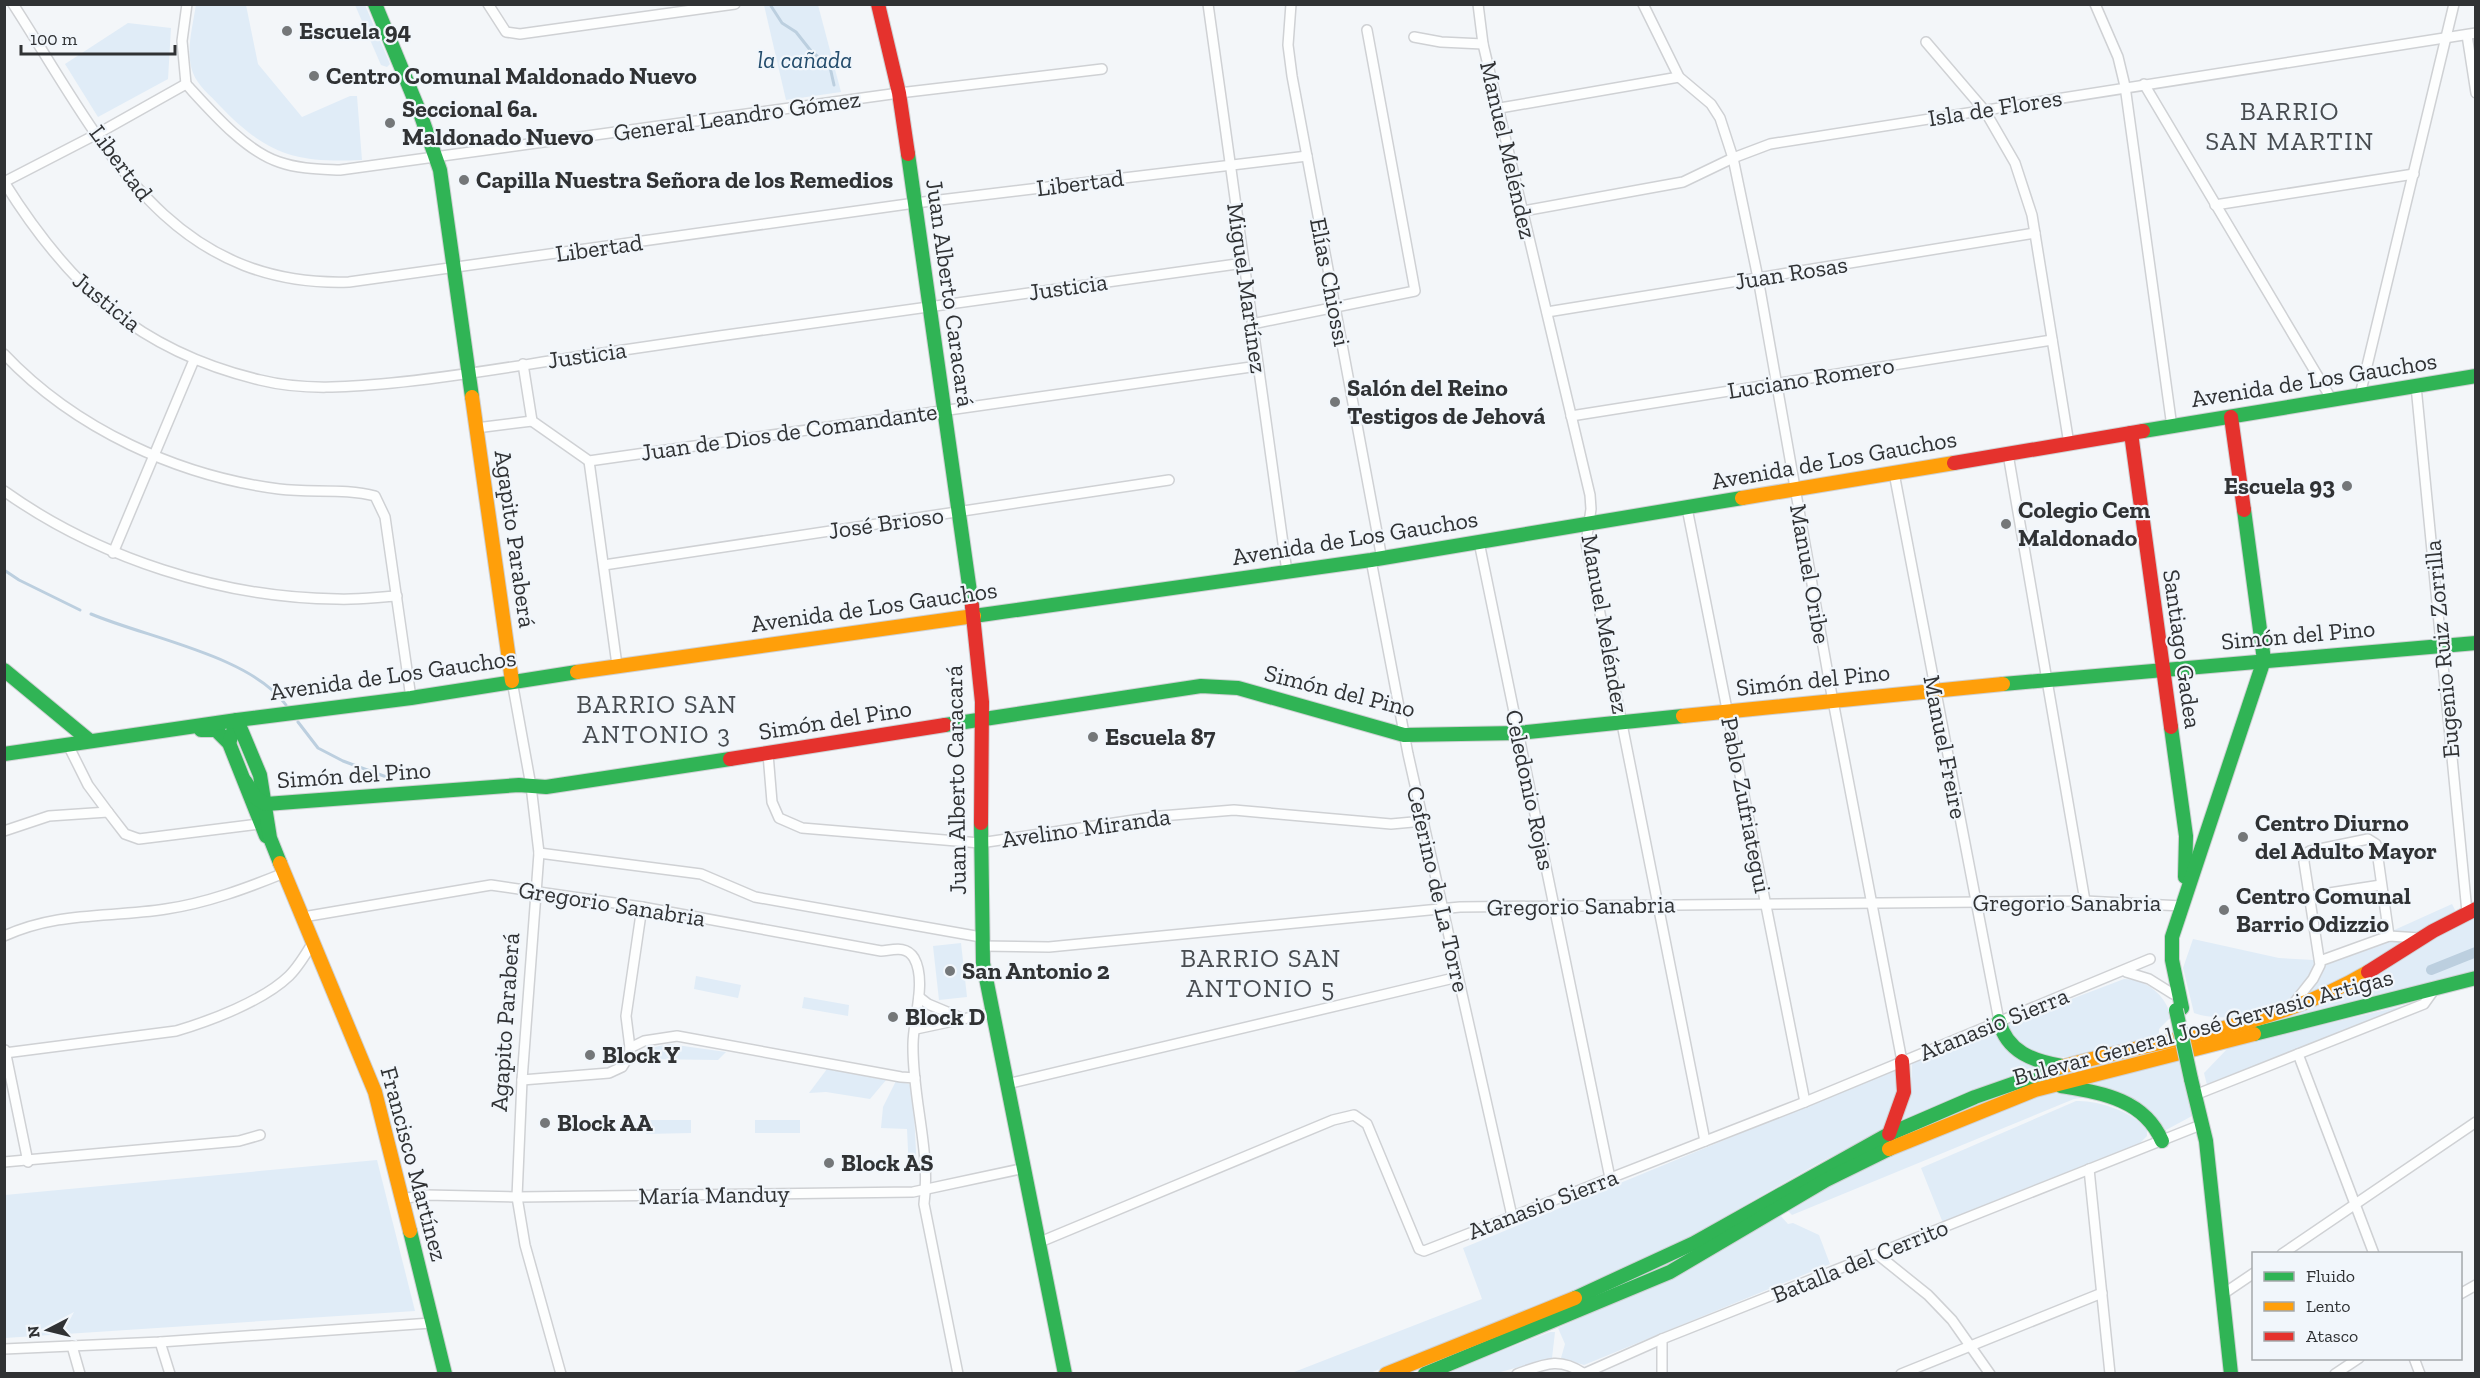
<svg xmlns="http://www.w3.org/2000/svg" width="2480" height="1378" font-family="'Zilla Slab',serif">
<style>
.green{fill:#e0ecf7}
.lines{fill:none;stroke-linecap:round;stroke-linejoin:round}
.stream{stroke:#bccfdf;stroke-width:3}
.canal{stroke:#bccfdf;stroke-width:10}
.street-casing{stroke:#cfd1d4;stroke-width:12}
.fast-casing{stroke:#cfd1d4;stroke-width:16}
.slow-casing{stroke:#cfd1d4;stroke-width:16}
.jam-casing{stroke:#cfd1d4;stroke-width:16}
.street{stroke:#fdfefe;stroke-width:9}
.fast{stroke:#30b455;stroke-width:14}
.slow{stroke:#ff9f0a;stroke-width:14}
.jam{stroke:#e5322d;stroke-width:14}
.fast-bridge-casing{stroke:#cfd1d4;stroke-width:16;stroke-linecap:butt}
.fast-bridge{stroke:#30b455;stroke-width:14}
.poi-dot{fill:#747779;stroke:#f1f6fb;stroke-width:2}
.labels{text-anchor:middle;stroke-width:4.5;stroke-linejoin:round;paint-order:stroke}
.poi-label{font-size:24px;font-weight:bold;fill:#303234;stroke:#f1f6fb;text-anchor:start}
.park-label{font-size:24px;font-style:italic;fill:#234c6c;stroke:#f1f6fb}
.street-label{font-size:24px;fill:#303234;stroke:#f1f6fb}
.neighbourhood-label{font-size:26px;letter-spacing:1.5px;fill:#484c50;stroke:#f1f6fb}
</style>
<rect width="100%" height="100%" fill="#f3f6f9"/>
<g class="green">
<path d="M196 4 246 5 258 64 302 117 350 96H357L362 160C295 163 267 155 219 105 210 95 198 86 193 73 185 52 193 26 196 4Z"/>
<path d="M355 5H365L390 64 387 67 381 65Z"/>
<path d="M764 5H818L841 92 786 100Z"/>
<path d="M128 23 171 28 168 79 98 117 65 64Z"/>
<path d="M2452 904 2456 912C2397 948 2263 1038 2194 1013L2183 968 2193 939 2279 958 2314 960 2381 936Z"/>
<path d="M2475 915V971L2206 1042 2204 1036 2351 989Z"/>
<path d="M961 943 967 997 939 1000 933 946Z"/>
<path d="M696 976 741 985 738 998 694 989Z"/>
<path d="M2124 979C2146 979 2166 995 2171 1017L2159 1029V1037C2118 1048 2026 1082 2006 1024Z"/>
<path d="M804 997 849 1005 848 1016 802 1008Z"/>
<path d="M2411 1004 2207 1085 2204 1073 2229 1047Z"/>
<path d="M1991 1030 1995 1032 2000 1041 2042 1067 1901 1124 1911 1089 1912 1063Z"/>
<path d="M2176 1043 2177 1049 2004 1097 1617 1291 1410 1373 1404 1374C1491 1338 1580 1307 1663 1265 1717 1238 1767 1203 1820 1174 1932 1113 2053 1077 2176 1043Z"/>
<path d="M669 1044 726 1052 718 1060 645 1059 638 1057 650 1048Z"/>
<path d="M2179 1058 2192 1116 2166 1130 2158 1119 2084 1085V1082Z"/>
<path d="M827 1069 886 1080 870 1099 826 1092 809 1093Z"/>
<path d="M1894 1070H1897L1901 1080 1890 1118 1883 1130 1817 1164 1667 1250 1590 1285 1370 1373 1289 1374 1482 1299 1463 1248Z"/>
<path d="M896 1081 909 1084 913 1092 917 1172H909L907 1129 881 1128 883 1107Z"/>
<path d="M2055 1092 2087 1097 2074 1099 1792 1215 1787 1210C1867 1163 1966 1117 2055 1092Z"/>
<path d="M2076 1101C2098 1100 2133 1112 2147 1129V1136L2139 1144 1943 1223 1921 1168Z"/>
<path d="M645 1120H691V1133L646 1134Z"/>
<rect x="755" y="1120" width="45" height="13"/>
<path d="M377 1160 415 1311 5 1338V1195Z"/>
<path d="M1779 1214 1788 1224 1793 1223 1819 1235 1830 1264 1584 1365 1561 1358 1565 1344 1558 1328 1660 1282Z"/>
<path d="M1550 1332H1555L1552 1358 1497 1373 1441 1374Z"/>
</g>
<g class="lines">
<g class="stream">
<path d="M771 6 782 23 796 32 811 51 830 67 834 85"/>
<path d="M4 570 19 580 80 610"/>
<path d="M91 614C148 638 251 656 286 705"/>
<path d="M298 722 318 748 343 761 392 779"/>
</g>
<path class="canal" d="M2431 970 2476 952"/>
<g class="street-casing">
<g id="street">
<path d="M13 4C99 137 165 288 349 282L915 203 1307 156"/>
<path d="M488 4 506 32 520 34 735 4"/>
<path d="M1208 4 1287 572"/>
<path d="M1291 4 1288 45 1292 76 1382 559"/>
<path d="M1478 4 1483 44 1590 495 1591 509 1586 543 1705 1141"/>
<path d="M1643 4 1679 77 1711 104 1720 118 1733 158 1758 278 1829 680 1902 1061"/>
<path d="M2095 4 2118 57 2125 86 2172 427"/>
<path d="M2467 35 2476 93"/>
<path d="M1414 37 1441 42 1483 44"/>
<path d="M1926 42 1985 111 2015 163 2032 215 2069 444"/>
<path d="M186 84C210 110 245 151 279 162 299 169 319 169 340 170L899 93 1102 69"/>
<path d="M186 84 182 41 187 4"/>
<path d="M2144 84 2332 400"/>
<path d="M1500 108 1679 77"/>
<path d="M4 182C69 286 138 351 260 380 304 391 348 387 392 383 465 376 537 362 610 352 821 321 1032 291 1244 263"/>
<path d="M4 182 97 134 186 84"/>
<path d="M2215 205 2414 174"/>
<path d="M1523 211 1683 182 1733 158 1770 144 2476 33"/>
<path d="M1547 312 2035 233"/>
<path d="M1252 324 1415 291 1367 30"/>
<path d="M4 354C75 429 178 476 279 489 311 493 345 488 375 496L385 517 411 698"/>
<path d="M523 364 532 421 589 461 1258 366"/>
<path d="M2416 386 2467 912"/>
<path d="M2360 395 2454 4"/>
<path d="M1571 416 2052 340"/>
<path d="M476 428 532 421"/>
<path d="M2008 454 2085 901"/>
<path d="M589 461 617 665"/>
<path d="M1894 473 1999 1021"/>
<path d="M4 491C98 558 222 598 337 599 357 600 377 597 397 596"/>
<path d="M1687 508 1805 1102"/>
<path d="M1479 542 1610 1178"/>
<path d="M113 553 194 360"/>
<path d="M1371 560 1408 754 1512 1216"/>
<path d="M604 565 1169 480"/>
<path d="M512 681 531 786 539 853 522 1080 517 1197 525 1245 561 1374"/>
<path d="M68 745 88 785 108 812 125 834 139 839 259 824"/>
<path d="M768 754 772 802 779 818 802 828 980 843 1161 816 1234 810 1391 824 1424 821"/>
<path d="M4 831 49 816 108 812"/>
<path d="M539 853 701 874 755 897 981 937"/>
<path d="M2310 896 2381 885"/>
<path d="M303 917 491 885 642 907 881 951C893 950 906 945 914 958 927 981 913 1020 913 1044 912 1098 931 1150 924 1204L958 1374"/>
<path d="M4 936C59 911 109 918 166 909 207 903 247 888 284 873"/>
<path d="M981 946 1049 947 1460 907 2085 901 2182 906"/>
<path d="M2320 961 2389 936 2420 938"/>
<path d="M2126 972 2149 979 2173 994"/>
<path d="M919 997 928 1004 959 1017"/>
<path d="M2290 1008 2313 979 2320 965 2304 862 2305 854 2310 851 2368 839 2376 844 2389 936"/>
<path d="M916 1029 991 1013"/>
<path d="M630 1048 644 1041 677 1036 901 1077 915 1078"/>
<path d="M5 1050 28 1162"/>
<path d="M5 1053 176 1031C210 1021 263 1001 289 976 299 966 306 954 313 942"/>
<path d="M2298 1054 2374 1254"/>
<path d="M522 1080 609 1073 622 1067 629 1056 630 1048 626 1016 642 907"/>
<path d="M1007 1084 1458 977"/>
<path d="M2200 1093 2424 1004 2434 990"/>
<path d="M4 1162 239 1141 260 1135"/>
<path d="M2089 1169 2110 1374"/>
<path d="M401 1199 425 1195 517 1197 913 1192 1025 1168"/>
<path d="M1040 1242 1333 1120 1354 1115 1367 1124 1419 1249 1424 1251 1805 1102 2150 959"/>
<path d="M1877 1254 1928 1295 1952 1320 1990 1374"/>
<path d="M2282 1254 2476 1122"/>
<path d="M2223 1294 2254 1273"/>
<path d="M2460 1294 2476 1285"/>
<path d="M1662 1339V1374"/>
<path d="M160 1342 170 1374"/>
<path d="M72 1346 80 1374"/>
<path d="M4 1349 160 1342 431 1323"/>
<path d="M2414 1358 2420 1374"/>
<path d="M1517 1374C1543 1365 1558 1356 1583 1373"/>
<path d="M1583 1374 1662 1339 2203 1124"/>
<path d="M1901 1374 2102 1293"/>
<path d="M2335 1374 2359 1358"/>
</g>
</g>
<g class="fast-casing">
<g id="fast">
<path d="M375 4 420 113 440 170 472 397"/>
<path d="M908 154 972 606"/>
<path d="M2143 431 2476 376"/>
<path d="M974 616 1371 560 1742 498"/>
<path d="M4 670 90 741"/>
<path d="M2003 684 2476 643"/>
<path d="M945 725 1201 686 1238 688 1404 735 1518 733 1683 716"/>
<path d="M2171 727 2186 836 2185 877"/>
<path d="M201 730H216L229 743 266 836"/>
<path d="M229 743 237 720 411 698 577 672"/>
<path d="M4 754 237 720 260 775 270 838 280 863"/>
<path d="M245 781 256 798 266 804 519 785 546 787 730 759"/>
<path d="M981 823 983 963 1065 1374"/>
<path d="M2182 1008 2172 960V937L2264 660 2244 510"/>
<path d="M1999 1021C2007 1052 2033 1061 2062 1066"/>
<path d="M2254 1034 2476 978"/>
<path d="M2191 1079 2206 1141 2231 1374"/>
<path d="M2061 1086C2102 1093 2144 1099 2162 1141"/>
<path d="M410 1231 445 1374"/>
<path d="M1575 1298 1694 1243 1887 1135 1975 1097 2061 1067"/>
<path d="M1425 1374 1670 1272 1826 1180 1889 1149"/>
</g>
</g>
<g class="slow-casing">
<g id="slow">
<path d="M472 397 512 681"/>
<path d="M1742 498 1954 463"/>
<path d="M577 672 974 616"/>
<path d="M1683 716 2003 684"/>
<path d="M280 863 375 1092 410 1231"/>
<path d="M2061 1067C2164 1038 2274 1028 2368 972"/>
<path d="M1889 1149 2035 1090 2254 1034"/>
<path d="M1386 1374 1575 1298"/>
</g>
</g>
<g class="jam-casing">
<g id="jam">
<path d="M878 4 899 93 908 154"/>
<path d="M2231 417 2244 510"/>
<path d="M2131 433 2171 727"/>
<path d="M1954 463 2143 431"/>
<path d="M972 606 982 702 981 823"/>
<path d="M730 759 945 725"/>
<path d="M2368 972 2433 931 2476 909"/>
<path d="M1889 1134 1904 1092 1902 1061"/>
</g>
</g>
<use href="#street" class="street"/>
<use href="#fast" class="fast"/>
<use href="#slow" class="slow"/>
<use href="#jam" class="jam"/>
<g class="fast-bridge-casing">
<path id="fast-bridge" d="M2176 1010 2191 1079"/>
</g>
<use href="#fast-bridge" class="fast-bridge"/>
</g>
<g class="poi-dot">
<circle cx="287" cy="31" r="6"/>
<circle cx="314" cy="76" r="6"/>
<circle cx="390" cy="123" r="6"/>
<circle cx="464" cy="180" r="6"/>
<circle cx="1335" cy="402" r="6"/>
<circle cx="2347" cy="486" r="6"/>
<circle cx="2006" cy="524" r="6"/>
<circle cx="1093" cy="737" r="6"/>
<circle cx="2243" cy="837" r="6"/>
<circle cx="2224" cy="910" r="6"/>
<circle cx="950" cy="971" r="6"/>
<circle cx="893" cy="1017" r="6"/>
<circle cx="590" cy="1055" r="6"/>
<circle cx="545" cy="1123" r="6"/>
<circle cx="829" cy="1163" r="6"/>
</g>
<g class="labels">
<g class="poi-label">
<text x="299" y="39">Escuela 94</text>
<text x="326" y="84">Centro Comunal Maldonado Nuevo</text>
<text x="402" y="117">Seccional 6a.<tspan x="402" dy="28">Maldonado Nuevo</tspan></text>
<text x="476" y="188">Capilla Nuestra Señora de los Remedios</text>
<text x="1347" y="396">Salón del Reino<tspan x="1347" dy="28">Testigos de Jehová</tspan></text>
<text x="2335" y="494" text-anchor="end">Escuela 93</text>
<text x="2018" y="518">Colegio Cem<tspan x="2018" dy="28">Maldonado</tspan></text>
<text x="1105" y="745">Escuela 87</text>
<text x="2255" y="831">Centro Diurno<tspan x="2255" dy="28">del Adulto Mayor</tspan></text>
<text x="2236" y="904">Centro Comunal<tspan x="2236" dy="28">Barrio Odizzio</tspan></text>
<text x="962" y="979">San Antonio 2</text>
<text x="905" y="1025">Block D</text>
<text x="602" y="1063">Block Y</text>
<text x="557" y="1131">Block AA</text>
<text x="841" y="1171">Block AS</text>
</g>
<g class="park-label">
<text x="805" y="68">la cañada</text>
</g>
<g class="street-label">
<text transform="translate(1995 108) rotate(-9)" y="8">Isla de Flores</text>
<text transform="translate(737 116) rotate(-8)" y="8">General Leandro Gómez</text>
<text transform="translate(1508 150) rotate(77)" y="8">Manuel Meléndez</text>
<text transform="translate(121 163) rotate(53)" y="8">Libertad</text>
<text transform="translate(1080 183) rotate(-7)" y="8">Libertad</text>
<text transform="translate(599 248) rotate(-8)" y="8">Libertad</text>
<text transform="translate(1791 273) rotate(-9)" y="8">Juan Rosas</text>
<text transform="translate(1330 282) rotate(79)" y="8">Elías Chiossi</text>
<text transform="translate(1068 287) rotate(-8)" y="8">Justicia</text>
<text transform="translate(1247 288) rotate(82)" y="8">Miguel Martínez</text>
<text transform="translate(950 293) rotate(82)" y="8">Juan Alberto Caracará</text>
<text transform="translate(107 302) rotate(39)" y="8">Justicia</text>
<text transform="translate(587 355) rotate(-8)" y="8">Justicia</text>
<text transform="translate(1811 378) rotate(-9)" y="8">Luciano Romero</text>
<text transform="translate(2314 380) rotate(-9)" y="8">Avenida de Los Gauchos</text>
<text transform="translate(789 432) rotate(-8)" y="8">Juan de Dios de Comandante</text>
<text transform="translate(1834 460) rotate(-10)" y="8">Avenida de Los Gauchos</text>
<text transform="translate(886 523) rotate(-8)" y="8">José Brioso</text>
<text transform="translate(1355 538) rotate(-9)" y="8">Avenida de Los Gauchos</text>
<text transform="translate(515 539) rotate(82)" y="8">Agapito Paraberá</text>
<text transform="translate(1810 574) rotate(80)" y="8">Manuel Oribe</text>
<text transform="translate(874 607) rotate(-8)" y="8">Avenida de Los Gauchos</text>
<text transform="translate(1605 624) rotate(80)" y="8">Manuel Meléndez</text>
<text transform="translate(2298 635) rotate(-5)" y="8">Simón del Pino</text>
<text transform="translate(2182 649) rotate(82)" y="8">Santiago Gadea</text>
<text transform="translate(2442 649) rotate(-95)" y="8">Eugenio Ruiz Zorrilla</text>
<text transform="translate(393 675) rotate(-8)" y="8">Avenida de Los Gauchos</text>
<text transform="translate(1813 680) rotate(-6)" y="8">Simón del Pino</text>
<text transform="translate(1340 691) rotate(14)" y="8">Simón del Pino</text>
<text transform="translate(835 720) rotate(-9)" y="8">Simón del Pino</text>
<text transform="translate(1945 747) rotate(79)" y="8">Manuel Freire</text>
<text transform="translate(354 775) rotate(-4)" y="8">Simón del Pino</text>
<text transform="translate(956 780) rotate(-91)" y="8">Juan Alberto Caracará</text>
<text transform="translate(1530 790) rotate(78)" y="8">Celedonio Rojas</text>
<text transform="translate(1746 805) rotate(79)" y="8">Pablo Zufriategui</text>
<text transform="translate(1086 828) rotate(-8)" y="8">Avelino Miranda</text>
<text transform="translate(1438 889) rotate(77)" y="8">Ceferino de La Torre</text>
<text x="2067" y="911">Gregorio Sanabria</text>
<text transform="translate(612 904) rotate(9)" y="8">Gregorio Sanabria</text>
<text transform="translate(1581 906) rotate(-1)" y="8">Gregorio Sanabria</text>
<text transform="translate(505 1022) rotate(-86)" y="8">Agapito Paraberá</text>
<text transform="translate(1994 1024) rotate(-22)" y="8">Atanasio Sierra</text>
<text transform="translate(2203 1027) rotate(-15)" y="8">Bulevar General José Gervasio Artigas</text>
<text transform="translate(414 1164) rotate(75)" y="8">Francisco Martínez</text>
<text transform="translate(714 1195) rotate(-1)" y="8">María Manduy</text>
<text transform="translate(1543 1204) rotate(-21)" y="8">Atanasio Sierra</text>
<text transform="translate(1860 1261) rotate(-22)" y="8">Batalla del Cerrito</text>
</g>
<g class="neighbourhood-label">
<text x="2290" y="120">BARRIO<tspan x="2290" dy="30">SAN MARTIN</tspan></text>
<text x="657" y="713">BARRIO SAN<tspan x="657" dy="30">ANTONIO 3</tspan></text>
<text x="1261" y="967">BARRIO SAN<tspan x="1261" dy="30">ANTONIO 5</tspan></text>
</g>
</g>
<rect width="2480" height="1378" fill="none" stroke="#303234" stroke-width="12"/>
<rect x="2252" y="1252" width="210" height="108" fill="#f1f6fb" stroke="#a4a8ab" stroke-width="1.5"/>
<rect x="2264" y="1272" width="30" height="9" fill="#30b455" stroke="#a4a8ab" stroke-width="1.5"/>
<text x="2306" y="1282" font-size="18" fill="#303234">Fluido</text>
<rect x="2264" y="1302" width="30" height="9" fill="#ff9f0a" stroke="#a4a8ab" stroke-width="1.5"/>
<text x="2306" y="1312" font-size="18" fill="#303234">Lento</text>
<rect x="2264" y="1332" width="30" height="9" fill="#e5322d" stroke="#a4a8ab" stroke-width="1.5"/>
<text x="2306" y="1342" font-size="18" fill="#303234">Atasco</text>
<g transform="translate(48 1330) rotate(263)" stroke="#f1f6fb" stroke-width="4.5" paint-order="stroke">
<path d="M0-4.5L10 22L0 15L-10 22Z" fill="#303234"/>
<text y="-9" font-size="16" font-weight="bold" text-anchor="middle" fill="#303234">N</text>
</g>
<path d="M21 45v9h154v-9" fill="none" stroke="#303234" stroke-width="3"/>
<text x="30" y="45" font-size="18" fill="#303234" stroke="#f1f6fb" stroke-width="4.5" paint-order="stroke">100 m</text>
</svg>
